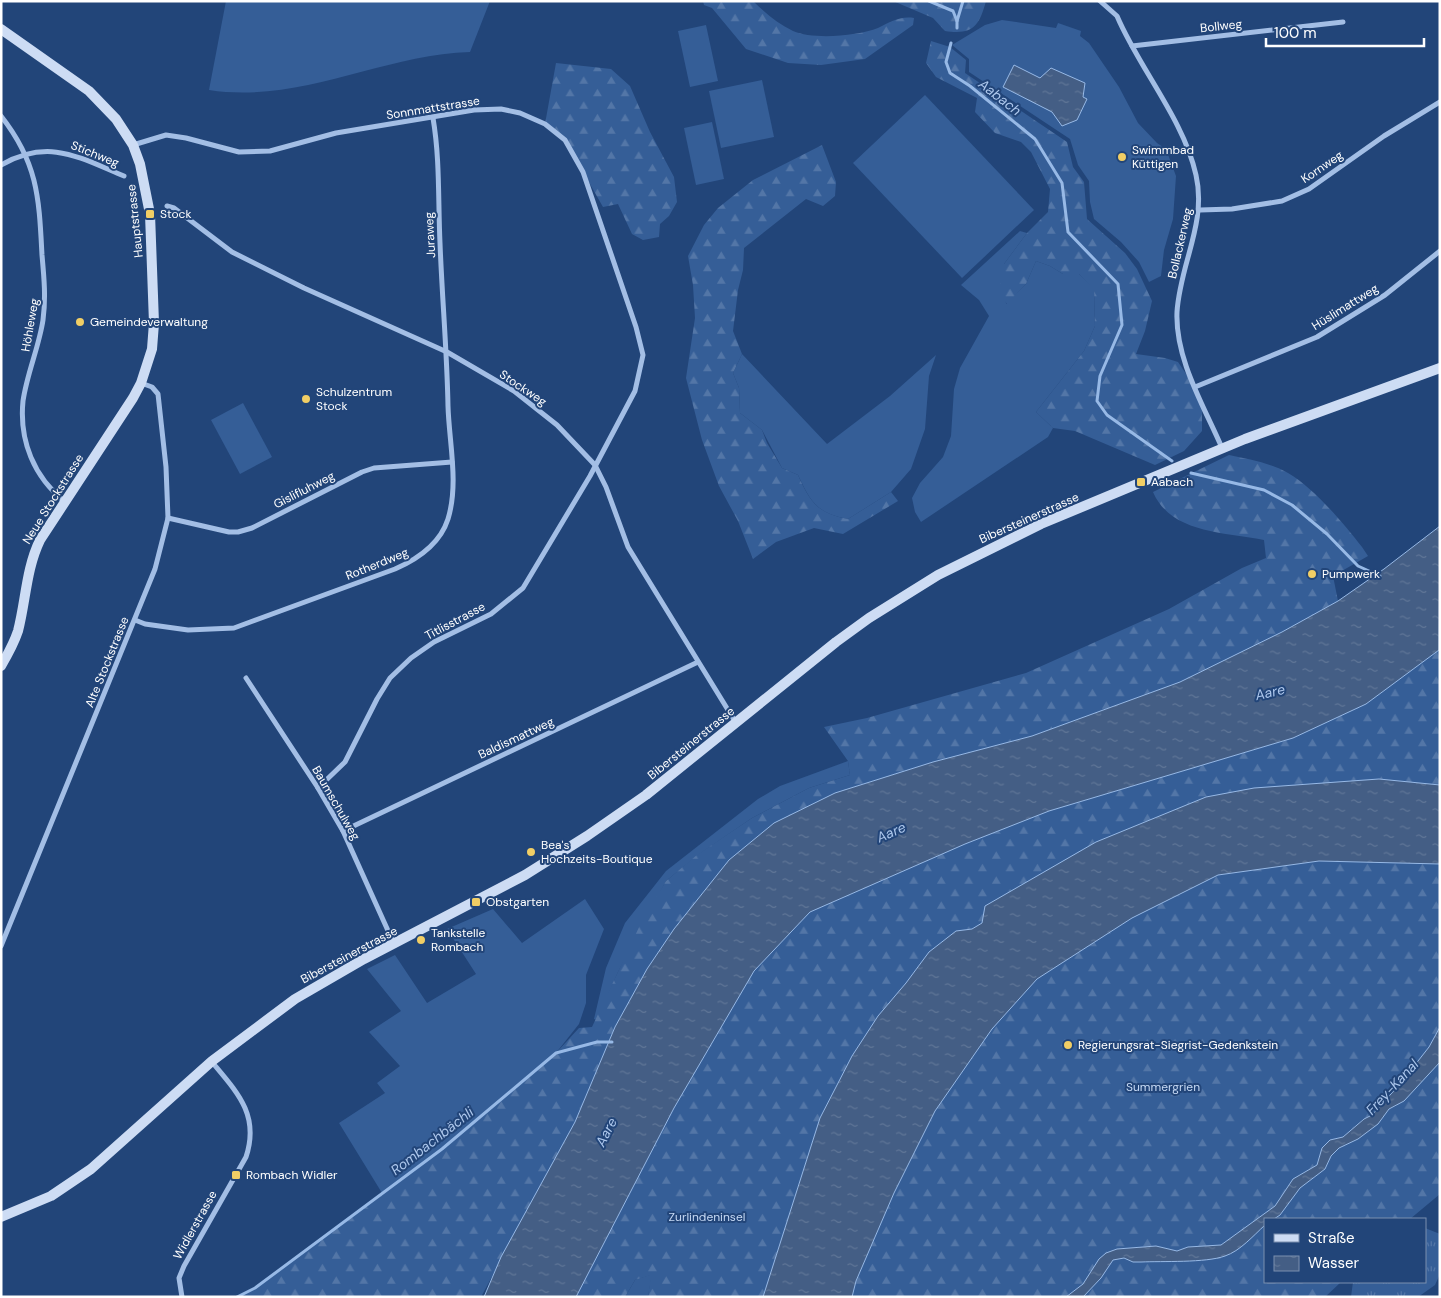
<svg xmlns="http://www.w3.org/2000/svg" width="1441" height="1298" font-family="'DM Sans',sans-serif">
<style>
.grass{fill:#355e97}
.forest{fill:url(#forest-firs)}
.park{fill:url(#park-tufts)}
.water{fill:url(#water-ripples);stroke:#97b9e6}
.lines{fill:none;stroke-linecap:round;stroke-linejoin:round}
.stream{stroke:#97b9e6;stroke-width:3}
.street{stroke:#a3bee5;stroke-width:5}
.secondary{stroke:#cddcf4;stroke-width:10}
.poi-dot{fill:#f1ce65;stroke:#224579;stroke-width:2}
.labels{text-anchor:middle;stroke-width:4;stroke-linejoin:round;paint-order:stroke}
.street-label{font-size:12px;fill:#fff;stroke:#224579}
.poi-label{font-size:12px;fill:#fff;stroke:#224579;text-anchor:start}
.park-label{font-size:12px;fill:#c6d9f4;stroke:#224579}
.water-label{font-size:14px;font-style:italic;fill:#aec8ed;stroke:#224579}
</style>
<defs>
<pattern id="forest-firs" width="22" height="20" patternUnits="userSpaceOnUse" patternTransform="scale(1.25)"><rect width="22" height="20" fill="#355e97"/><path d="M5 1l3.5 6h-7zM16 11l3.5 6h-7z" fill="#5376a7"/></pattern>
<pattern id="park-tufts" width="24" height="20" patternUnits="userSpaceOnUse" patternTransform="scale(1.25)"><rect width="24" height="20" fill="#355e97"/><path d="M3 7l-1-3M5 7V3M7 7l1-3M15 17l-1-3M17 17v-4M19 17l1-3" fill="none" stroke="#5376a7"/></pattern>
<pattern id="water-ripples" width="26" height="14" patternUnits="userSpaceOnUse" patternTransform="scale(1.25)"><rect width="26" height="14" fill="#445e85"/><path d="M2 4q2-2 4 0t4 0M15 11q2-2 4 0t4 0" fill="none" stroke="#607697"/></pattern>
</defs>
<rect width="100%" height="100%" fill="#224579"/>
<g class="grass">
<path d="M226 1 474 2 490 1 470 52C381 55 300 104 209 90Z"/>
<path d="M1002 20 1056 28 1058 23 1081 31 1080 36 1089 43 1119 87 1138 123 1157 143 1166 149 1176 176 1173 219 1164 250 1161 276 1149 282 1139 262 1121 242 1094 219 1090 202 1089 181 1078 165 1070 139 969 72V59L952 45 985 25Z"/>
<path d="M706 25 718 81 690 87 678 31Z"/>
<path d="M762 80 774 137 721 148 709 91Z"/>
<path d="M925 95 1034 210 962 278 853 163Z"/>
<path d="M712 122 724 179 696 185 684 128Z"/>
<path d="M1020 231 1027 233 1004 264 1006 304 1026 284 1036 261 1050 266 1063 274H1079L1094 288 1095 326 1084 351 1036 412 1053 428 1048 437 921 522 915 512 912 498 920 483 943 457 951 436 954 389 960 368 989 316 979 300 961 285Z"/>
<path d="M742 354 827 444 890 396 936 355 929 376 925 429 911 469 891 492 848 519C817 513 811 503 798 475L782 468 762 430 740 413 739 388 733 373Z"/>
<path d="M243 403 272 457 240 474 211 420Z"/>
<path d="M848 761 850 775 809 788 752 818 698 855 666 881 618 972 597 1020 594 1019 606 968 625 923 666 871 758 799 780 786Z"/>
<path d="M585 899 604 929 586 975V1003L579 1024 556 1053 442 1149 382 1193 339 1123 385 1093 377 1083 400 1066 369 1032 401 1011 367 969 395 955 427 1003 476 974 447 929 493 909 522 943Z"/>
<path d="M652 1274 648 1297H625L635 1280Z"/>
</g>
<g class="forest">
<path d="M703 1H753C765 13 778 24 793 31 813 40 858 36 878 28 891 22 899 16 914 18L913 25 865 59 821 65 788 63 746 49 712 8 704 5Z"/>
<path d="M893 1H986C979 27 972 35 945 31L933 18Z"/>
<path d="M931 41 950 47 966 60 965 73 1067 142 1073 167 1084 182 1087 219 1125 253 1137 269 1152 301 1145 331 1136 354 1165 358 1178 362 1195 387 1202 404V431L1184 451 1155 465 1075 431 1053 428 1036 412 1084 351 1095 326 1094 289 1079 274H1063L1050 266 1036 261 1026 284 1007 304 999 293 1004 264 1027 233 1048 212 1050 189 1031 152 1021 142 995 133 975 112 977 98 936 77 926 63Z"/>
<path d="M556 63 611 69 630 86 650 132 674 177 677 202 669 216 660 224 659 237 643 240 632 234 618 204 603 207 565 140 545 124Z"/>
<path d="M822 145 836 182 835 196 823 206 806 199 744 248 743 270 738 290 733 331 742 354 733 373 739 388 740 413 762 430 767 443 782 468 798 475C810 502 817 513 848 519L891 492 898 501 843 534 814 528 776 542 753 559 738 521 719 486 702 440 686 378 695 318 693 285 688 256 704 225 718 208 753 180Z"/>
<path d="M1229 455C1248 459 1271 463 1288 473 1314 488 1344 524 1362 547L1368 556 1333 576 1338 601 1282 632 1180 682 1032 736 933 762 835 793 729 860 674 929 647 969 615 1027 575 1122 481 1297H237L255 1288 442 1149 556 1053 579 1028 592 1027 641 923 666 881 697 855 752 818 809 788 850 775 848 761 824 727 867 718 1026 673 1169 609 1242 568 1266 558 1264 540C1226 532 1171 534 1153 492Z"/>
<path d="M1440 649V785L1379 779 1206 797 1096 842 982 923 972 929 956 931 929 952 906 983 878 1016 852 1056 820 1118 763 1297H648L651 1275 635 1280 625 1297H576L674 1108 754 971 810 912 965 844 1049 811 1293 738 1366 704Z"/>
<path d="M1319 861 1440 864V1027L1429 1047 1400 1084 1372 1115 1363 1119 1343 1137 1330 1140 1322 1148 1317 1165 1293 1179 1275 1206 1221 1245 1188 1247 1177 1251 1156 1246 1117 1249 1106 1253 1083 1284 1066 1297H852L856 1281 894 1193 935 1111 992 1029 1037 979 1132 918 1218 875Z"/>
<path d="M1440 1062V1194L1410 1219H1274L1280 1215 1300 1188 1325 1169 1331 1156 1339 1148 1358 1139 1378 1124 1389 1109 1396 1106Z"/>
<path d="M1265 1225V1282H1341L1325 1297H1083L1101 1278 1113 1260 1124 1257 1133 1262 1168 1261 1236 1250Z"/>
</g>
<path class="park" d="M1425 1228 1440 1234V1274L1435 1285 1418 1297H1351L1353 1282H1425Z"/>
<g class="water">
<path d="M1014 65 1040 78 1051 68 1085 83 1083 97 1087 99 1077 120 1062 126 1052 112 1003 87Z"/>
<path d="M1440 526 1439 650 1366 704 1293 738 1049 811 965 844 810 912 754 971 674 1108 576 1297H484L501 1257 575 1122 615 1027 647 969 674 929 729 860 774 823 835 793 933 762 1032 736 1180 682 1282 632 1338 601 1384 569Z"/>
<path d="M1379 779 1440 785V864L1319 861 1218 875 1132 918 1037 979 992 1029 935 1111 894 1193 856 1281 852 1297H763L820 1118 852 1056 878 1016 906 983 929 952 956 931 972 929 982 923 985 906 1096 842 1206 797 1254 788Z"/>
<path d="M1440 1027V1062L1404 1101 1389 1109 1378 1124 1358 1139 1339 1148 1331 1156 1325 1169 1300 1188 1280 1215 1274 1219H1265V1225C1253 1236 1240 1251 1225 1256 1206 1263 1162 1261 1141 1262H1133L1124 1258 1113 1260 1101 1278 1083 1297H1066L1083 1284 1099 1259 1106 1253 1117 1249 1156 1246 1177 1251 1188 1247 1221 1245 1275 1206 1293 1179 1317 1165 1322 1148 1330 1140 1343 1137 1364 1119 1372 1115 1400 1084 1429 1047Z"/>
</g>
<g class="lines">
<g class="stream">
<path d="M929 1 953 11 957 21V28"/>
<path d="M957 21 963 1"/>
<path d="M951 43 946 62 950 73 970 86 1035 139 1062 183 1068 232 1118 284 1122 325 1100 376 1097 401 1107 415 1172 461"/>
<path d="M1191 473 1264 490 1292 505 1327 534 1358 566 1380 576"/>
<path d="M237 1297 255 1288 442 1149 556 1053 597 1042H612"/>
</g>
<g class="street">
<path d="M1100 1 1117 16C1139 68 1184 120 1196 175 1207 223 1180 264 1177 312 1175 359 1204 406 1222 448"/>
<path d="M1132 46 1343 22"/>
<path d="M1 116C38 163 39 198 42 255 44 277 46 298 43 320 39 347 27 373 23 401 19 441 34 477 65 502"/>
<path d="M133 145 166 135 186 138 239 152 270 151 336 133 474 110 501 109 520 113 545 124 565 140 583 172 636 327 643 355 635 391 590 476 523 588 491 614 434 642 411 658 390 678 377 699 345 762 318 788"/>
<path d="M1 165C49 138 78 157 124 176"/>
<path d="M167 206 174 208 232 252 304 288 447 352 514 391 557 425 595 465 606 487 628 547 736 723"/>
<path d="M1200 210 1232 209 1282 201 1309 189 1384 136 1440 102"/>
<path d="M1195 387 1317 337 1385 295 1440 251"/>
<path d="M168 518 229 532H238L252 528 362 472 374 468 452 462"/>
<path d="M135 620 145 624 188 630 234 628 395 569C418 559 440 544 448 519 459 483 449 442 448 406 447 351 442 297 440 243 438 201 440 159 433 118"/>
<path d="M246 678 318 788 343 831 394 944"/>
<path d="M343 831 698 662"/>
<path d="M1 946 155 569 168 518 166 467 158 394 152 387 141 383"/>
<path d="M182 1297 179 1278 184 1266 246 1157C260 1115 237 1092 212 1062"/>
</g>
<g class="secondary">
<path d="M1 29 89 91 116 119 133 145 140 164 150 214 154 323 152 349 141 383 133 398 40 540C26 569 26 600 18 631 14 643 8 654 1 666"/>
<path d="M1 1217 51 1196 91 1169 212 1061 295 999 364 959 525 875 587 836 646 795 836 642 869 618 938 575 1041 524 1245 439 1440 368"/>
</g>
</g>
<g class="poi-dot">
<circle cx="1122" cy="157" r="5"/>
<rect x="145" y="209" width="10" height="10" rx="2.5"/>
<circle cx="80" cy="322" r="5"/>
<circle cx="306" cy="399" r="5"/>
<rect x="1136" y="477" width="10" height="10" rx="2.5"/>
<circle cx="1312" cy="574" r="5"/>
<circle cx="531" cy="852" r="5"/>
<rect x="471" y="897" width="10" height="10" rx="2.5"/>
<circle cx="421" cy="940" r="5"/>
<circle cx="1068" cy="1045" r="5"/>
<rect x="231" y="1170" width="10" height="10" rx="2.5"/>
</g>
<g class="labels">
<g class="street-label">
<text transform="translate(1221 26) rotate(-6)" y="4">Bollweg</text>
<text transform="translate(433 108) rotate(-9)" y="4">Sonnmattstrasse</text>
<text transform="translate(95 154) rotate(22)" y="4">Stichweg</text>
<text transform="translate(1322 167) rotate(-34)" y="4">Kornweg</text>
<text transform="translate(135 221) rotate(-96)" y="4">Hauptstrasse</text>
<text transform="translate(430 235) rotate(-93)" y="4">Juraweg</text>
<text transform="translate(1180 243) rotate(-77)" y="4">Bollackerweg</text>
<text transform="translate(1345 307) rotate(-32)" y="4">Hüslimattweg</text>
<text transform="translate(30 325) rotate(-80)" y="4">Höhleweg</text>
<text transform="translate(523 388) rotate(34)" y="4">Stockweg</text>
<text transform="translate(304 490) rotate(-27)" y="4">Gislifluhweg</text>
<text transform="translate(53 499) rotate(-58)" y="4">Neue Stockstrasse</text>
<text transform="translate(1029 518) rotate(-24)" y="4">Bibersteinerstrasse</text>
<text transform="translate(377 564) rotate(-22)" y="4">Rotherdweg</text>
<text transform="translate(455 621) rotate(-28)" y="4">Titlisstrasse</text>
<text transform="translate(107 662) rotate(-68)" y="4">Alte Stockstrasse</text>
<text transform="translate(516 738) rotate(-25)" y="4">Baldismattweg</text>
<text transform="translate(691 743) rotate(-39)" y="4">Bibersteinerstrasse</text>
<text transform="translate(336 803) rotate(60)" y="4">Baumschulweg</text>
<text transform="translate(349 955) rotate(-28)" y="4">Bibersteinerstrasse</text>
<text transform="translate(195 1225) rotate(-61)" y="4">Widlerstrasse</text>
</g>
<g class="poi-label">
<text x="1132" y="154">Swimmbad<tspan x="1132" dy="14">Küttigen</tspan></text>
<text x="160" y="218">Stock</text>
<text x="90" y="326">Gemeindeverwaltung</text>
<text x="316" y="396">Schulzentrum<tspan x="316" dy="14">Stock</tspan></text>
<text x="1151" y="486">Aabach</text>
<text x="1322" y="578">Pumpwerk</text>
<text x="541" y="849">Bea's<tspan x="541" dy="14">Hochzeits-Boutique</tspan></text>
<text x="486" y="906">Obstgarten</text>
<text x="431" y="937">Tankstelle<tspan x="431" dy="14">Rombach</tspan></text>
<text x="1078" y="1049">Regierungsrat-Siegrist-Gedenkstein</text>
<text x="246" y="1179">Rombach Widler</text>
</g>
<g class="park-label">
<text x="1163" y="1091">Summergrien</text>
<text x="707" y="1221">Zurlindeninsel</text>
</g>
<g class="water-label">
<text transform="translate(1000 97) rotate(38)" y="5">Aabach</text>
<text transform="translate(1270 692) rotate(-13)" y="5">Aare</text>
<text transform="translate(891 832) rotate(-24)" y="5">Aare</text>
<text transform="translate(1392 1087) rotate(-47)" y="5">Frey-Kanal</text>
<text transform="translate(606 1132) rotate(-63)" y="5">Aare</text>
<text transform="translate(432 1141) rotate(-38)" y="5">Rombachbächli</text>
</g>
</g>
<rect width="1441" height="1298" fill="none" stroke="#ffffff" stroke-width="5"/>
<rect x="1264" y="1218" width="162" height="65" fill="#224579" stroke="#7a8faf"/>
<rect x="1274" y="1234" width="25" height="8" fill="#cddcf4" stroke="#7a8faf"/>
<text x="1308" y="1243" font-size="15" fill="#ffffff">Straße</text>
<rect x="1274" y="1256" width="25" height="15" fill="url(#water-ripples)" stroke="#7a8faf"/>
<text x="1308" y="1268" font-size="15" fill="#ffffff">Wasser</text>
<path d="M1266 38v8h158v-8" fill="none" stroke="#ffffff" stroke-width="2.5"/>
<text x="1274" y="38" font-size="15" fill="#ffffff" stroke="#224579" stroke-width="4" paint-order="stroke">100 m</text>
</svg>
